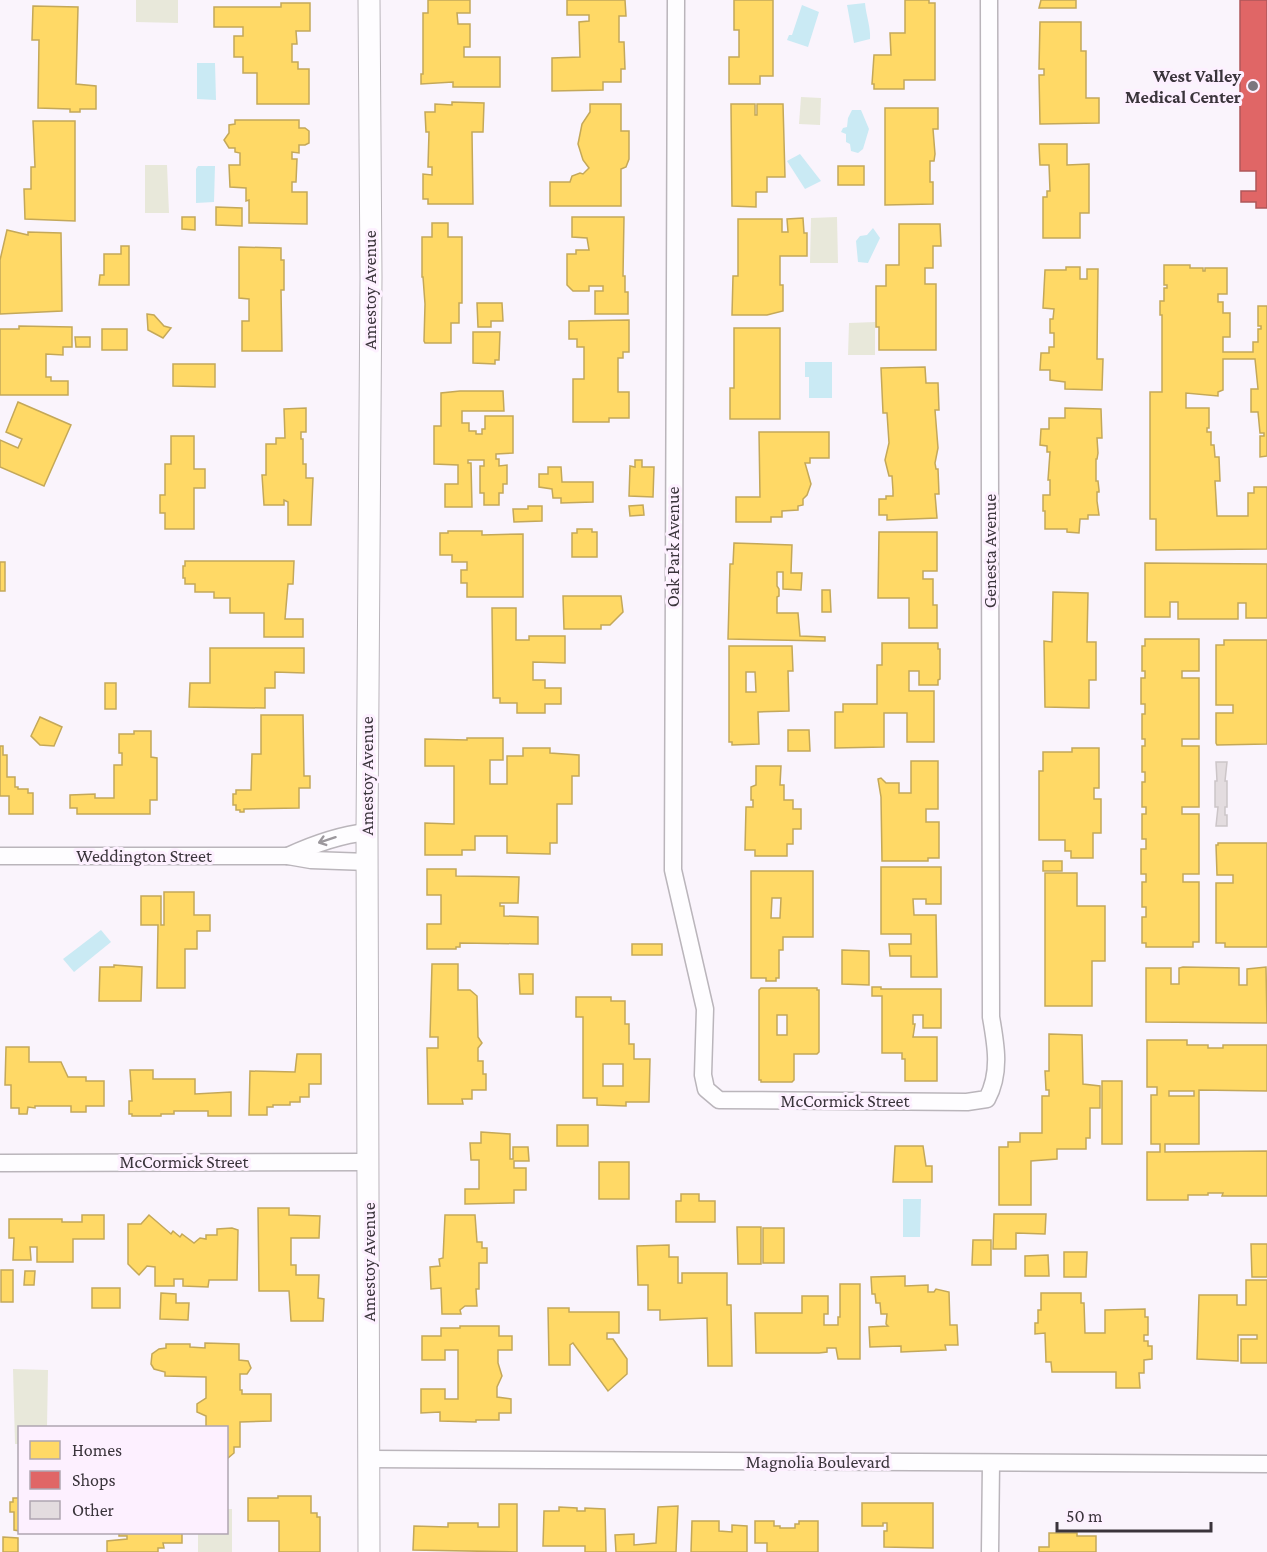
<svg xmlns="http://www.w3.org/2000/svg" width="1267" height="1552" font-family="'Crimson Pro',serif">
<style>
.green{fill:#e8e8da}
.water{fill:#caeaf4}
.homes{fill:#ffd966;stroke:#c4a859;stroke-width:1.5;fill-rule:evenodd}
.shops{fill:#e06666;stroke:#ae5759;stroke-width:1.5}
.building{fill:#e3dcdf;stroke:#ccc5c8;stroke-width:1.5}
.lines{fill:none;stroke-linecap:round;stroke-linejoin:round}
.minor-casing{stroke:#bab5bb;stroke-width:19}
.tertiary-casing{stroke:#bab5bb;stroke-width:23}
.minor{stroke:#fefdff;stroke-width:16}
.tertiary{stroke:#fefdff;stroke-width:21}
.oneway{stroke:#9c989d}
.poi-dot{fill:#7d777f;stroke:#fdf0ff;stroke-width:2}
.labels{text-anchor:middle;stroke-width:6;stroke-linejoin:round;paint-order:stroke}
.poi-label{font-size:18px;font-weight:bold;fill:#3a343b;stroke:#fdf0ff;text-anchor:end}
.street-label{font-size:18px;fill:#3a343b;stroke:#fdf0ff}
</style>
<rect width="100%" height="100%" fill="#faf4fc"/>
<g class="green">
<path d="M136 0H178V23L136 22Z"/>
<path d="M801 97 821 98 820 125 799 124Z"/>
<path d="M145 165H167L169 213H145Z"/>
<path d="M837 217 838 263H810L811 218Z"/>
<path d="M875 322V355H848L849 323Z"/>
<path d="M13 1369 48 1370 47 1427 20 1428 19 1444H15Z"/>
<path d="M227 1509H232V1552H198V1533L226 1532Z"/>
</g>
<g class="water">
<path d="M865 3C866 15 871 28 870 39L854 43 847 5Z"/>
<path d="M802 5 819 12 808 47 787 40 789 35H792Z"/>
<path d="M197 63H215L216 100 197 99Z"/>
<path d="M852 110H861L869 129 863 149 858 153 851 151 850 144 846 142V134L841 132 843 128 847 127 848 118Z"/>
<path d="M800 154 821 181 805 189 787 161Z"/>
<path d="M198 166H215L214 202 196 203V169Z"/>
<path d="M873 228 880 238 868 263 858 262 856 241 860 236 867 235Z"/>
<path d="M805 362H832V398H809V377H805Z"/>
<path d="M101 930 111 942 74 972 63 959Z"/>
<path d="M903 1199H921L920 1237H903Z"/>
</g>
<g class="homes">
<path d="M428 0H470V13H457L458 24H470V47H464V57H500V87H453V82L421 84V74H423V13H428Z"/>
<path d="M567 0H625L626 16H619V42H624L625 69H621V82H603V90L552 91V58L580 57 579 22 589 21V15H567Z"/>
<path d="M734 0H773V76H760V84H729V57H739V30H734Z"/>
<path d="M905 0H929V3H935V80H904V89H874V84H872L874 55H891L890 33H905Z"/>
<path d="M1041 0H1076V8H1039Z"/>
<path d="M281 3H310V31H296L297 44H292V62H298V69H309V104H257V73H243V57H234V36H243V27H214V7H281Z"/>
<path d="M33 6 78 7 76 84 96 86V109H80V112H70V109L38 108 39 40H32Z"/>
<path d="M1040 22H1081V51H1086V98H1099V123L1040 124 1039 75H1044V69H1039Z"/>
<path d="M452 102 484 103 483 132H472L473 204H428V199H423V174L432 175V167H428L429 132H426L425 112H435V104L452 105Z"/>
<path d="M590 104H621V131H629V159L626 167 621 169V206H550V182H570L572 176 580 173 583 174 589 168 583 160 578 144 582 124 590 112Z"/>
<path d="M731 104H755V115H757V104H783L785 177H767V192H756V207L732 206Z"/>
<path d="M885 108H938V129H933L935 154 934 161H930V182H933V204L885 205Z"/>
<path d="M235 120H299V128H305L309 131V143L305 145H299V153L292 152V159H297L296 182H292V192H307V224L249 223V200L246 201V188L230 187 229 165H240V153L235 152V148H229L224 140 229 133V125L235 124Z"/>
<path d="M33 121H75V221L25 219 24 189H31V167H35Z"/>
<path d="M1039 144H1067V165L1089 164V213H1080V238H1043V197H1047V191H1050L1049 165H1040Z"/>
<rect x="838" y="166" width="26" height="19"/>
<path d="M216 207 242 208V226L216 225Z"/>
<path d="M182 217H195V230L182 229Z"/>
<path d="M572 217H624L623 276H625V292H628V314H595V291H603V286H589V291H573L567 285V254H576V250H589L587 238 572 237Z"/>
<path d="M803 218 804 233H807V256H780V285H783V311L767 315H732L733 276H738V219H782V232H788L787 219Z"/>
<path d="M432 223H448V237H462V303H459V323H451V343H425L424 341 425 304 423 277H422V237H432Z"/>
<path d="M899 224H940L941 246H933V268H925V284H936V350H879V327H876V286H886V265H899Z"/>
<path d="M7 230 28 235V232L61 233 62 311 0 314V260Z"/>
<path d="M121 246H129V285H99L100 275H104V254H121Z"/>
<path d="M239 247 281 248V260H284V290H281L282 351H242V321H249V299L239 298Z"/>
<path d="M1164 265H1190V268H1203V271H1205V268H1227V294H1218V302H1223V313H1230V337H1223V352H1253V342H1258V329H1261V326H1258V306H1267V456L1260 457V436H1264V433H1260L1258 412H1251V389H1258L1255 359H1223V390L1218 392V396L1186 393V408H1209V428H1207V432H1211V445H1214L1215 457H1219L1220 481H1215L1217 516H1248V493H1254V487H1267V549L1156 550V519H1150V392H1162V315H1160V301H1164V288H1167V285H1164Z"/>
<path d="M1066 267H1080V279H1087V269H1098L1097 359H1103L1102 390 1065 389V382L1050 380V370H1040L1041 353H1049V347H1054V333H1050V319H1053L1054 309 1043 308 1045 270H1066Z"/>
<path d="M477 303H502L503 321H491V327H478Z"/>
<path d="M147 314 154 315 164 326 171 328 163 338 148 330Z"/>
<path d="M629 320V352H623V358H618V392H629V418H609V422H573V379H584V347H577V339H569V321Z"/>
<path d="M19 326 72 327V347H63V355L46 354V377H51V381H68V395H0V329H19Z"/>
<path d="M734 328H780V419H730V388H734Z"/>
<rect x="102" y="329" width="25" height="21"/>
<path d="M473 332H500L499 360H495V364L473 363Z"/>
<path d="M75 337H90V347H76Z"/>
<path d="M173 364H215V387L173 386Z"/>
<path d="M925 367 926 383H938L939 410H935L938 448 935 463 936 469H938L939 494H935L937 518 887 520V515H879V499H886V496H893V491L892 476H889L885 460 889 443 887 413H883L881 368Z"/>
<path d="M460 391H503L504 411H462V423H469V431H476V434H482V429H485V416H513V453L496 454V459H499V466L507 465V484H503V493H499V505H484V493H480V466H484V460H468V463H471L472 507H445V484H458V465L434 464V426H441V393Z"/>
<path d="M18 402 71 425 44 486 0 467V440L18 448 22 439 6 432Z"/>
<path d="M306 408V432H301V439H303V464H306V478H313L311 525H288V502L284 500V505H264L262 475H266V444H276V438H285L284 409Z"/>
<path d="M1065 408 1101 409 1102 438H1097L1098 453 1097 459H1096V481H1098L1099 490V492H1097V501L1099 515H1088V519H1080L1079 533 1067 532V529H1045V511H1043V495H1050V480H1048L1050 452H1047V446L1040 445 1041 429H1049V418H1065Z"/>
<path d="M759 432H829V458H810V463H805L811 484 807 495 803 499V505L798 506V510L782 511V517H771V522H736V497H760Z"/>
<path d="M171 436H194V469H205V488H194V529H165V513H160V495H165V464H171Z"/>
<path d="M635 460H642V467H654L653 497 629 496 630 466 635 467Z"/>
<path d="M548 467H561L562 482H593V502L561 503V498H553L552 489 539 487V474H548Z"/>
<path d="M643 505 644 515 630 516 629 506Z"/>
<path d="M528 506H542V521L514 522 513 509H528Z"/>
<path d="M577 529H592V532H597V557H572V533H577Z"/>
<path d="M448 531H482V535L523 534V597H467V583H461V570H467V562H452V555H440V533H448Z"/>
<path d="M879 532H937V571H923V579H933V605H937V628H909V598H878Z"/>
<path d="M734 543 792 545 791 573H802L801 590 783 589V572H777V586L779 589V596L777 597V613H798L800 636 825 637V641L728 639 730 564H733Z"/>
<path d="M185 561H294L293 584H288L285 619H303V637H264V613H230V598H214V592H195V584H185V578H183V566H185Z"/>
<rect x="0" y="562" width="5" height="29"/>
<path d="M1145 563 1267 564V618H1246V603H1238V619H1178V602H1170V617H1145Z"/>
<path d="M822 590H830L831 612H822Z"/>
<path d="M1053 592 1088 593 1087 642H1096V680H1089V708L1045 707 1044 641 1052 642Z"/>
<path d="M563 596H621L623 612 610 625H601V629H564Z"/>
<path d="M492 608H516V640H529V636H565V663L533 662V680H545V688H561V704H545V713H517V703H500V698H493Z"/>
<path d="M1145 639H1199V671H1182V678H1199V739H1182V746H1199V807H1182V814H1199V874H1183V882H1199V942H1193V947H1146V943H1142V917H1146V907H1142V882H1146V874H1141V849H1146V839H1142V814H1146V807H1142V782H1145V772H1142V746H1145V739H1142V714H1145V704H1141V678H1145V671H1142V646H1145Z"/>
<path d="M1224 640H1267V744L1217 745 1216 743V713H1233V705H1216V645H1224Z"/>
<path d="M882 643H938V649H940V679L938 680V685H919V671H909V691H934V742H907V713H884V747L835 748V712H843V704H877V665H882Z"/>
<path d="M729 646H792L793 671H788L789 711 758 712 759 744 732 745V742H729ZM746 672H755L756 692H746Z"/>
<path d="M210 648H304V673L275 672V688H265V708L189 707 190 683H210Z"/>
<rect x="105" y="683" width="11" height="26"/>
<path d="M261 715H303L304 776H310V788H299V808L244 809V812H240V810H236V805H233V794H236V790H251L252 754H261Z"/>
<path d="M40 717 62 727 54 746 40 745 31 736Z"/>
<path d="M788 730H809L810 751H788Z"/>
<path d="M134 731H151V757L157 758V800H150V814H77V808H70V795L95 794V798H114V765H122V753H119V734H134Z"/>
<path d="M467 738H503V760H490V784H507V756H523V748H550V753L579 755V776H572V804H557V843H550V854L507 853V836H475V850H462V855H425V823L454 824V766H425V739L467 740Z"/>
<path d="M0 746H3V755H7V777H15V787H18V789H28V793H33V814H9V796H0Z"/>
<path d="M1072 748H1099V788H1094V799H1101V833H1093V858H1071V851H1065V840H1039V771H1043V752H1072Z"/>
<path d="M911 761H938V809H926V822H939V858H928V861H882L881 797 878 779 881 778 886 783H899V793H911Z"/>
<path d="M756 766H781L780 785H784V800H793V809H801V829H793V844H787V856H755V850H745L746 807H753V800H751V787L756 785Z"/>
<path d="M1218 843H1267V947H1225V943H1216V883H1233V875H1217L1216 845H1218Z"/>
<rect x="1043" y="861" width="19" height="10"/>
<path d="M881 867H941V904H926V899H913L914 915H936L937 977H911V956H890L889 944H911V934H881Z"/>
<path d="M427 869H456V876L519 877 518 903H500V906H504V916L538 917V944L460 943V947H456V949H427V924H441V895H427Z"/>
<path d="M751 871H813V937H783V950H779V978H776V981H766V978H751ZM772 898H781L780 918H771Z"/>
<path d="M1045 873H1077V906H1105V961H1092V1006H1045Z"/>
<path d="M164 892H194V915H210V931H197V949H185V988H157L158 925H141V896H161V925H164Z"/>
<rect x="632" y="944" width="30" height="11"/>
<path d="M842 950 869 951V985L842 984Z"/>
<path d="M432 964H458V990H470L477 996 478 1037 482 1043 478 1048V1061H483V1074H486V1090H472V1099H462L463 1104H428L427 1048H438V1037H430Z"/>
<path d="M114 965 142 967 141 1001H99L100 967H114Z"/>
<path d="M1183 967 1239 968V985H1247V969L1266 967 1267 1023 1146 1022V968H1171V984H1179V968Z"/>
<path d="M519 974H533V994H520Z"/>
<path d="M872 987H881V989H941V1028H923V1015H913V1024H915L913 1037H937V1081H905V1059H902V1053H882V996H872Z"/>
<path d="M761 988H817V990H819V1052L817 1054H794V1080L792 1082H761V1080H759V990ZM777 1015H787V1035H777Z"/>
<path d="M576 997H611V1001H625V1024H629V1044H634V1059H650L649 1102H626V1106L597 1105V1098H583V1017H576ZM603 1064H623V1086H603Z"/>
<path d="M1049 1034 1082 1035 1083 1084 1100 1086V1108H1090V1138H1086V1149H1057V1159L1031 1161V1205H999V1147H1008V1142H1020V1133H1042V1096H1049V1090H1046L1045 1071H1049Z"/>
<path d="M1147 1040H1187V1045H1208V1048H1223V1045H1267V1091L1199 1090V1144H1165V1152L1267 1151V1196H1222L1223 1193H1208V1195H1188V1200H1147V1152H1160V1144H1151V1095H1157V1087H1147ZM1169 1091H1194V1096H1169Z"/>
<path d="M6 1047H29V1062H61L68 1077H86V1081H104V1106H86V1112H71V1106H35V1108L28 1107 27 1114H19V1108H11V1085H5Z"/>
<path d="M297 1054H321V1084H309V1097H300V1102H290V1105H273V1107H267V1115H249L250 1071 295 1072Z"/>
<path d="M130 1070H153V1079H195V1094L231 1092V1116H208V1111H174V1114H161V1116H132V1114H129V1101H132Z"/>
<rect x="1102" y="1081" width="20" height="63"/>
<rect x="557" y="1125" width="31" height="21"/>
<path d="M481 1132 510 1134V1159H513V1147H528L529 1161H514V1168H526V1190H514V1203L465 1204V1189H479V1160H471L470 1143H481Z"/>
<path d="M895 1146H923L926 1166H932V1182H893Z"/>
<rect x="599" y="1162" width="30" height="37"/>
<path d="M681 1194H699V1201H715V1222H676V1201H681Z"/>
<path d="M258 1208H289V1215L320 1216 319 1238H291V1265H296V1275H319L318 1298 324 1299 323 1321H291L289 1291H259Z"/>
<path d="M994 1214H1046L1045 1234 1016 1233V1249H993Z"/>
<path d="M82 1215H104V1239H73V1262H37V1247H30L31 1260H13L14 1238H9V1219H62V1222H82Z"/>
<path d="M149 1215 171 1234 173 1231 180 1237 182 1234 194 1243 200 1238 206 1239V1235H217V1229L232 1228 238 1230 237 1280H209L208 1287 183 1286V1279H174V1286H155V1267L147 1266 139 1275 128 1264V1224H141Z"/>
<path d="M445 1215H475L477 1242H482V1248H487V1263H479V1289H476L477 1306H465L460 1310 461 1314H442L441 1288 431 1289 430 1267 440 1266 439 1259 443 1258Z"/>
<path d="M737 1227H761V1264H738Z"/>
<rect x="763" y="1228" width="21" height="35"/>
<path d="M973 1240H991V1265H972Z"/>
<path d="M1251 1244H1267V1277H1252Z"/>
<path d="M669 1245V1257H678V1283H682V1273H727V1305H731L732 1366H708L707 1318 660 1320V1310H648V1285H638L637 1246Z"/>
<path d="M1064 1252H1087L1086 1277H1064Z"/>
<path d="M1048 1255 1049 1276H1025V1256Z"/>
<rect x="1" y="1270" width="12" height="32"/>
<path d="M25 1271H35L34 1285H24Z"/>
<path d="M905 1276V1286L928 1285V1292H934L936 1289 949 1292 950 1325H957L958 1345H945L946 1350 901 1352V1346L870 1347 869 1327 888 1326 886 1324 887 1314H881L880 1303H876L875 1294H872L871 1277Z"/>
<path d="M1246 1280H1267V1363H1241V1339H1257V1335H1238V1361L1197 1359 1199 1295H1237V1305H1246Z"/>
<path d="M840 1284H860V1359H838L836 1348H827V1352L819 1353H756L755 1313H802V1296H828V1314H824V1325H838V1317H840Z"/>
<rect x="92" y="1288" width="28" height="20"/>
<path d="M161 1293 176 1294V1303H189L188 1320 160 1319Z"/>
<path d="M1041 1293H1081V1303H1084L1085 1333H1105V1310L1145 1309V1317H1148V1335H1144V1341H1148V1346H1152V1359L1144 1360V1373H1139L1140 1388H1116V1372H1052L1051 1362H1046L1045 1333 1035 1334V1323H1038V1310H1041Z"/>
<path d="M548 1308H569V1312H619V1333H607V1339H613L627 1359V1374L608 1391 573 1343 570 1345V1365H549Z"/>
<path d="M460 1326H499V1336H512V1350H498V1363L502 1376 497 1387V1397L511 1399V1413H499V1420H476V1422L440 1421V1412L421 1413V1389H445V1399H458V1350H445V1360H422V1336H441V1328H460Z"/>
<path d="M205 1343 239 1344V1360L248 1361 251 1368 247 1374H240V1390H242V1394H271V1421L240 1422V1447H234V1453L228 1458H226V1428H206V1416L197 1412V1404L206 1398V1377L165 1376V1372L154 1369 151 1364 152 1354 159 1349 166 1348V1344H190V1347L205 1348Z"/>
<path d="M278 1496H311V1513H317V1517H320V1552H279V1521H248V1498H278Z"/>
<path d="M13 1498H20V1531L14 1530V1512H10V1502H13Z"/>
<path d="M862 1503H933V1548L884 1547V1531H887V1523H883V1526H862Z"/>
<path d="M499 1504H517V1552L413 1550 414 1526 448 1527V1523H478V1527H499Z"/>
<path d="M678 1506 676 1552H616L615 1535 634 1534V1545L656 1543 658 1507Z"/>
<path d="M559 1507 577 1508V1511H585V1508L605 1509 606 1552H585V1546H543L544 1511H559Z"/>
<path d="M692 1521H719V1531L732 1532V1525L747 1526V1552H691Z"/>
<path d="M755 1521H774V1526H780V1528H795V1524H799V1521H818V1552H767V1543H755Z"/>
<path d="M119 1532H182V1543H163L164 1548H158V1552H107V1541L127 1539V1536H119Z"/>
<path d="M1049 1533H1077V1536H1096V1552H1039V1547H1049Z"/>
<path d="M3 1537 18 1538V1552H3Z"/>
</g>
<path class="shops" d="M1240 0H1267V208H1256V202H1241V191H1256V171H1240Z"/>
<path class="building" d="M1216 762H1227L1225 781H1227V807H1225V815H1227V826H1216L1218 807H1215V781H1217Z"/>
<g class="lines">
<g class="minor-casing">
<g id="minor">
<path d="M676 0 673 870 705 1009 703 1075 706 1089 719 1100 967 1102 987 1099C1001 1073 996 1045 991 1017L989 0"/>
<path d="M0 856H288L311 860 368 862"/>
<path d="M288 856C314 844 339 835 367 832"/>
<path d="M0 1163 369 1162"/>
<path d="M369 1459 1267 1464"/>
<path d="M990 1552 991 1463"/>
</g>
</g>
<g class="tertiary-casing">
<path id="tertiary" d="M369 0 371 277 367 832 369 1552"/>
</g>
<use href="#minor" class="minor"/>
<use href="#tertiary" class="tertiary"/>
</g>
<defs><path id="oneway-shaft" d="M-6 0H5M1.5-3L5.5 0L1.5 3" fill="none" stroke-width="1.6" stroke-linecap="round" stroke-linejoin="round" transform="scale(1.5)"/></defs>
<use class="oneway" href="#oneway-shaft" transform="translate(327 840) rotate(162)"/>
<circle class="poi-dot" cx="1253" cy="86" r="6"/>
<g class="labels">
<g class="poi-label">
<text x="1241" y="82">West Valley<tspan x="1241" dy="21">Medical Center</tspan></text>
</g>
<g class="street-label">
<text transform="translate(370 290) rotate(-90)" y="6">Amestoy Avenue</text>
<text transform="translate(673 547) rotate(-90)" y="6">Oak Park Avenue</text>
<text transform="translate(990 551) rotate(-90)" y="6">Genesta Avenue</text>
<text transform="translate(367 776) rotate(-90)" y="6">Amestoy Avenue</text>
<text x="144" y="862">Weddington Street</text>
<text x="845" y="1107">McCormick Street</text>
<text x="184" y="1168">McCormick Street</text>
<text transform="translate(369 1262) rotate(-90)" y="6">Amestoy Avenue</text>
<text x="818" y="1468">Magnolia Boulevard</text>
</g>
</g>
<rect x="18" y="1426" width="210" height="108" fill="#fdf0ff" stroke="#afa5b1" stroke-width="1.5"/>
<rect x="30" y="1441" width="30" height="18" fill="#ffd966" stroke="#afa5b1" stroke-width="1.5"/>
<text x="72" y="1456" font-size="18" fill="#3a343b">Homes</text>
<rect x="30" y="1471" width="30" height="18" fill="#e06666" stroke="#afa5b1" stroke-width="1.5"/>
<text x="72" y="1486" font-size="18" fill="#3a343b">Shops</text>
<rect x="30" y="1501" width="30" height="18" fill="#e3dcdf" stroke="#afa5b1" stroke-width="1.5"/>
<text x="72" y="1516" font-size="18" fill="#3a343b">Other</text>
<path d="M1057 1522v9h154v-9" fill="none" stroke="#3a343b" stroke-width="3"/>
<text x="1066" y="1522" font-size="18" fill="#3a343b" stroke="#fdf0ff" stroke-width="4.5" paint-order="stroke">50 m</text>
</svg>
